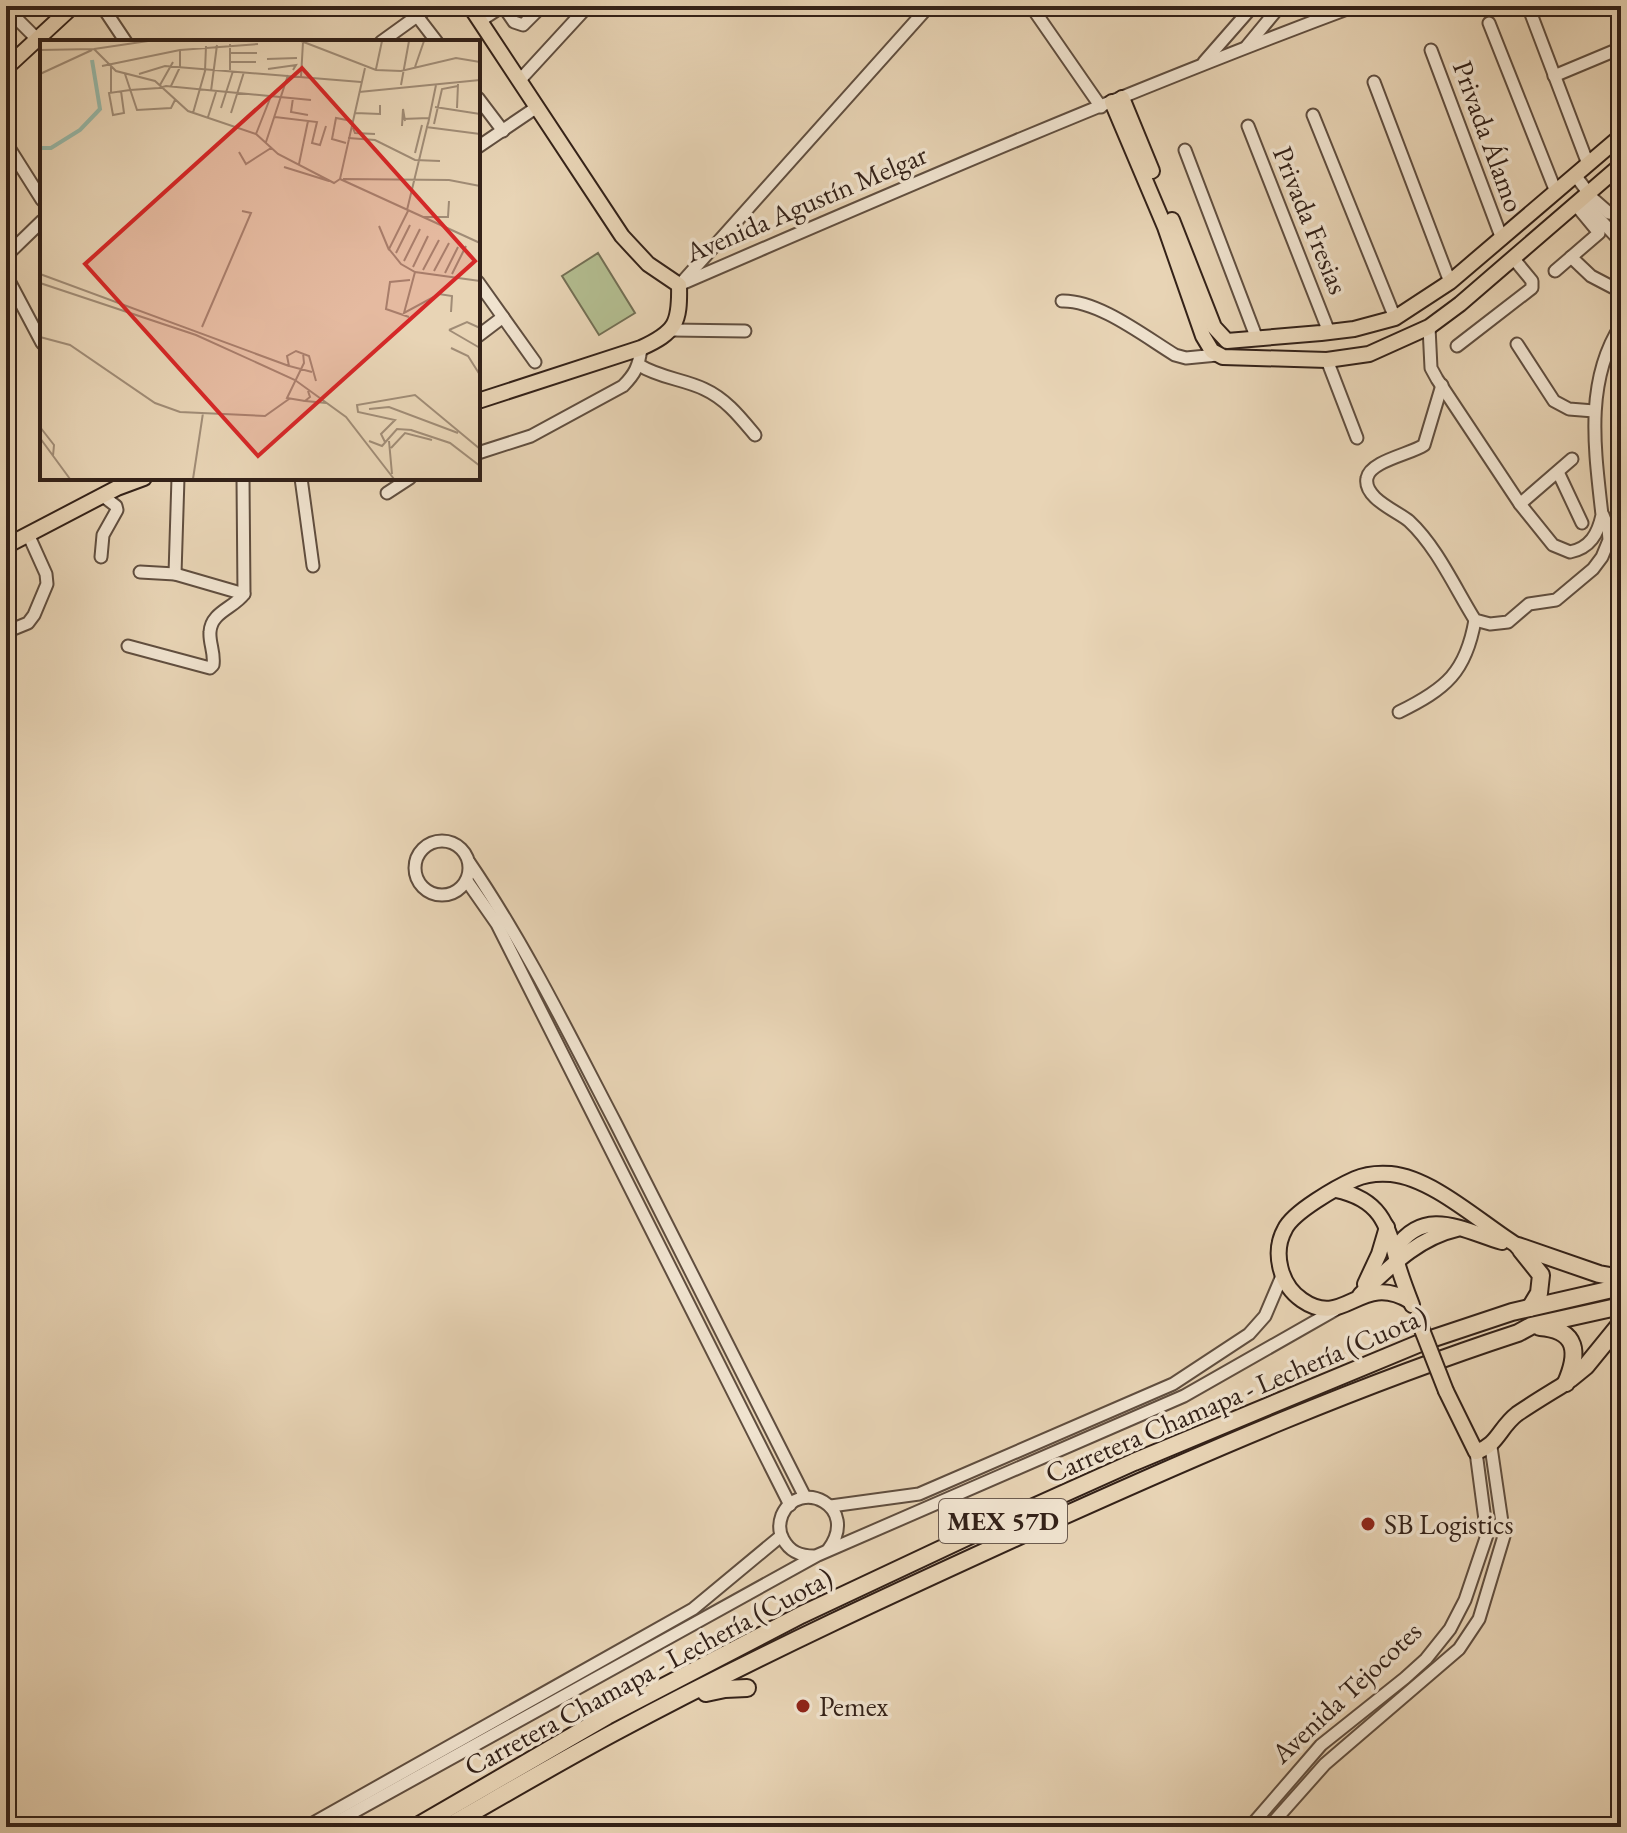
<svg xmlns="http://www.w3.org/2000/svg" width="1627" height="1833" font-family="'EB Garamond',serif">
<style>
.green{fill:#b3bd90;stroke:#736f54;stroke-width:2}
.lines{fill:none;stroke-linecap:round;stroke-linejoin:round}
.minor-casing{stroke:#604e3f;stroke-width:15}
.major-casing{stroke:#332118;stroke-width:18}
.highway-casing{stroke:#332118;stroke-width:20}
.minor{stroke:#f0e3cf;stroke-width:11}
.major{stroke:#e8d4b5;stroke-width:14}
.highway{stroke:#e8d4b5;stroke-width:16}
.major-bridge-casing{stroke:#332118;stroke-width:18;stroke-linecap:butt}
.major-bridge{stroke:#e8d4b5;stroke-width:14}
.poi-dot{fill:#8f2418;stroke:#f0e3cf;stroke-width:3}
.labels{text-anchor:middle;stroke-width:7;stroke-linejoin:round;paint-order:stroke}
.shield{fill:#f0e3cf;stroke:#6c5b4f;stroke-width:2}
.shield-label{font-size:26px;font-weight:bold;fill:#332118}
.street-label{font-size:28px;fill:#332118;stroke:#f0e3cf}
.poi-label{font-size:28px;fill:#332118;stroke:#f0e3cf;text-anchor:start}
.inset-river{fill:none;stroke:#98b9a9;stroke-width:4}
.inset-road{fill:none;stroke:#a08c76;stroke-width:2}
.view{fill:#d62828;fill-opacity:0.15;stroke:#d62828;stroke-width:4}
.inset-edge{fill:none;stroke:#332118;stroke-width:4}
</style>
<rect width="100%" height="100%" fill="#e8d4b5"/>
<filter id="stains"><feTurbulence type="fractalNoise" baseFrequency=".0025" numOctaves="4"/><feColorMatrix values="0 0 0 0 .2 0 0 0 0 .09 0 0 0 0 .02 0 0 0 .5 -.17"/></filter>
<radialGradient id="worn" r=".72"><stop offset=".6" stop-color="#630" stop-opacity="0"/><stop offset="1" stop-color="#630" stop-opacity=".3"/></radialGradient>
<path class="green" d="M598 253 635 313 599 335 562 276Z"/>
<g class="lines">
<g class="minor-casing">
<g id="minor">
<path d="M102 6 126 42"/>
<path d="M1031 6 1101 107"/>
<path d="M1528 6 1588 164"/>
<path d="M6 8 37 39"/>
<path d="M417 16 437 42"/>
<path d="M480 21 503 6 514 22 523 25 542 6"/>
<path d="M1489 23 1556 192"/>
<path d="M381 42 431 6"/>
<path d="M1247 46 1280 6"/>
<path d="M1431 50 1502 239"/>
<path d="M1204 62 1253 6"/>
<path d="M1554 76 1621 48"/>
<path d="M519 81 588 6"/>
<path d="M1374 82 1450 282"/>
<path d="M478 98 503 131"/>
<path d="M1313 115 1395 318"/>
<path d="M1248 126 1329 332"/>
<path d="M6 143 42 200"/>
<path d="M478 147 537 107"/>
<path d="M1185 150 1257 339"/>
<path d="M1575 175 1593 199 1609 213 1616 214 1621 210"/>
<path d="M1581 199 1621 242"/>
<path d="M6 256 42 221"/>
<path d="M1571 257 1591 276 1612 287"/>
<path d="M1555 271 1599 233 1575 204"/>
<path d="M6 275 42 343"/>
<path d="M684 280 929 6"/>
<path d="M478 282 535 362"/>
<path d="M679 285C903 188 1127 91 1355 6"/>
<path d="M1062 301C1098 300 1144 336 1175 355L1186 358 1217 355"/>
<path d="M1429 327 1431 368 1437 379 1520 504 1553 545 1570 552C1590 548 1598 534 1602 515 1595 451 1584 382 1621 325"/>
<path d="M672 330 745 331"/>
<path d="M478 336 503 317"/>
<path d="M1517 344 1554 401 1569 409 1594 411"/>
<path d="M1457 346 1532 288V281L1513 258"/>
<path d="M1327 360 1357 438"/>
<path d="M639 365C660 378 683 379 704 389 726 399 740 417 755 435"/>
<path d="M1442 385 1424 445C1411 454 1370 461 1367 478 1363 498 1397 511 1409 521 1437 547 1455 588 1475 620L1490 624 1508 622 1529 604 1556 600 1593 569 1602 557 1609 540 1608 528 1603 515"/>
<path d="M478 453 531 436 623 386C635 374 639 366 641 348"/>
<path d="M1558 472 1582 523"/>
<path d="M301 478 313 566"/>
<path d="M387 493 410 478"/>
<path d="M1520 504 1572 459"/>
<path d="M101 557 103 535 117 510 116 506 103 496"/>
<path d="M140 572 175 574 244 594"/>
<path d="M175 574 178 478"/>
<path d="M6 632 28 623 34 615 47 584 46 574 28 534"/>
<path d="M128 646 210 668 213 665C215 653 209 643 210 632 211 612 234 608 244 594L243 478"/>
<path d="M1399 712C1446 689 1466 672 1475 620"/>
<circle cx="442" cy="868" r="27"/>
<path d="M469 862C525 944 569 1034 615 1122 679 1247 742 1372 805 1497"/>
<path d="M467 881 497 924 790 1505"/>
<path d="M831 1506 919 1494 1173 1384 1249 1334 1265 1316 1282 1276"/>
<path d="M814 1556C800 1556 790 1552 783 1539 779 1532 779 1523 782 1515 799 1477 861 1506 828 1550"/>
<path d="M306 1827 693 1609 781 1536"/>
<path d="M327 1827 818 1555 1184 1396 1335 1310"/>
<path d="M1250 1827 1321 1745 1405 1678 1426 1659 1450 1629 1465 1600 1487 1535 1476 1452"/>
<path d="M1269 1827 1325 1764 1459 1649 1479 1619 1504 1536 1491 1447"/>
</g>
</g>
<g class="major-casing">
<g id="major">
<path d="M470 6 622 236 648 264 679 285C680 323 676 332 641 348L478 401"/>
<path d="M6 68 73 6"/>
<path d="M1122 98 1152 171"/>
<path d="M1112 102 1165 227 1203 336 1212 351 1223 357 1327 360 1369 354 1429 327 1460 304 1621 165"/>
<path d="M1172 220 1214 327 1227 341 1321 333 1354 329 1395 318 1450 282 1621 136"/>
<path d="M6 546 117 488 144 478"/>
<path d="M1336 1190C1379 1199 1388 1223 1397 1262 1401 1277 1407 1292 1412 1305"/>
<path d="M1396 1248C1425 1206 1462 1230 1502 1242"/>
<path d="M1365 1284 1379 1254 1387 1227"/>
<path d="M1360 1295C1389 1268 1417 1238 1457 1229"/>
<path d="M1410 1301C1360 1271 1345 1330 1302 1300 1280 1285 1272 1252 1285 1229 1293 1212 1337 1187 1355 1179 1366 1174 1378 1173 1391 1174 1433 1178 1482 1224 1518 1246"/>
<path d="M1446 1391 1476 1452C1498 1445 1499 1428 1517 1414 1533 1403 1550 1393 1566 1383"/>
</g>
</g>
<g class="highway-casing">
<g id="highway">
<path d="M1518 1246 1599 1274 1621 1278"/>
<path d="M1521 1250 1541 1275 1539 1293 1530 1308"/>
<path d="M1540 1327C1578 1330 1579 1353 1566 1383"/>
<path d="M1570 1379 1586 1366 1621 1323"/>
<path d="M706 1693 725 1689 747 1688"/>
<path d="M416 1827 607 1716 801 1615 969 1536 1134 1462 1425 1341 1512 1312 1621 1287"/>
<path d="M447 1827C503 1795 559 1762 615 1732 758 1655 905 1588 1052 1521 1205 1452 1359 1385 1518 1333L1531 1326 1621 1306"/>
</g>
</g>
<use href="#minor" class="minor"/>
<use href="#major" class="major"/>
<use href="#highway" class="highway"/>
<g class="major-bridge-casing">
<path id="major-bridge" d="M1417 1317 1446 1391"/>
</g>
<use href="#major-bridge" class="major-bridge"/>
</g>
<g class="poi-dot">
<circle cx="1368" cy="1524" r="8"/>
<circle cx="803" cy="1706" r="8"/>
</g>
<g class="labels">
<rect class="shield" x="939" y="1499" width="128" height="44" rx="6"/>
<g class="shield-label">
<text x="1003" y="1530">MEX 57D</text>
</g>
<g class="street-label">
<text transform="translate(1489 136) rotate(70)" y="10">Privada Álamo</text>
<text transform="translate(806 203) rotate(-23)" y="10">Avenida Agustín Melgar</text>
<text transform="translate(1311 220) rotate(68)" y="10">Privada Fresias</text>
<text transform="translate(1236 1394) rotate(-23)" y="10">Carretera Chamapa - Lechería (Cuota)</text>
<text transform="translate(648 1671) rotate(-28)" y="10">Carretera Chamapa - Lechería (Cuota)</text>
<text transform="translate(1346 1692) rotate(-43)" y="10">Avenida Tejocotes</text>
</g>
<g class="poi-label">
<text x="1384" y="1534">SB Logistics</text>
<text x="819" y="1716">Pemex</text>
</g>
</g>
<g transform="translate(40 40)">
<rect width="440" height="440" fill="#e8d4b5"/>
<path class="inset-river" d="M0 108H11L40 90 60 69 52 20"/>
<path class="inset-road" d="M261 1 336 30 361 31 416 18 440 22M54 9 108 1M0 10 54 9 76 31 115 41 148 71 216 94 238 114 294 143 300 139 325 28M190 13H217M227 19 257 18M190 22H216M62 26 140 10 218 4M375 27 384 1M228 29 256 25 253 30M336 29 342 1M190 30V4M0 34 52 10M85 34 97 70 131 68 135 60M99 34 125 26 321 42M261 37 263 2M120 45 133 22M361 45 369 1M131 46 140 27V10M81 51 84 73 73 75 69 53 90 50 119 48 126 46 271 60M171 51 177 5M319 52 440 40M71 53V27M253 58 251 72 268 75M395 67 440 74M181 68 193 31M417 68 418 44M153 73 165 31 166 6M191 73 204 32M315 73 340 74V65M168 77 176 52M235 77 277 82 272 103 280 105 286 86M362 79 389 78M388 84 396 45M394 84 402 49 418 46M362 86 363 69 365 81M386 87 440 94M313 88 315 93 335 94M216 94 231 56M308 98 335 100 375 120 400 121M226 102 248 35M306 103 292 99 296 78 312 81M199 112 206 124 231 108M375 113 382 85M259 124 268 81M244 127 289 141M300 139 440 203M303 139 409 140 440 146M367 170 388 83M368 171 349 209 361 224 375 232 440 241M383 177H408L409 161M339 186 349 210M356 213 370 185M364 221 380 189M373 227 388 196M383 230 399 200M394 231 409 203M375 232 364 273 399 254 412 256 411 272M405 233 418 207M0 234 249 326M412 234 426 206M0 243 156 295 255 340 306 377 354 439M369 277 346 269 350 242 370 240M162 287 211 173 202 171M409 290 440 308M409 290 427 282 440 288M0 297 30 305 115 363 140 372 225 376 249 359M411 308 428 316 440 335M263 313 264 323 247 358 265 361M272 332 249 326 247 316 256 311 269 316 276 341M268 351 270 357 265 361 286 363M329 369 349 367 418 393M0 387 14 405 13 416M371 390 410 403 440 426M0 398 30 439M329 401 342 406 357 389 372 390M349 401 352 434M345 402 341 394 355 380 318 372 317 365 375 355 440 409M351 408 365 393 392 400M153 439 163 373"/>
<path class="view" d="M262 28 435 221 218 416 45 224Z"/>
<rect width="440" height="440" class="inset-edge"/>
</g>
<rect width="1627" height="1833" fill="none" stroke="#e8d4b5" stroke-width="32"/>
<rect x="8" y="8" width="1611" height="1817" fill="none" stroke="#332118" stroke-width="4"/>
<rect x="16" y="16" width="1595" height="1801" fill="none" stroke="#332118" stroke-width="2"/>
<rect width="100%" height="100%" filter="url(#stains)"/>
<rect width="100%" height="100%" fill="url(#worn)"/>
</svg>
